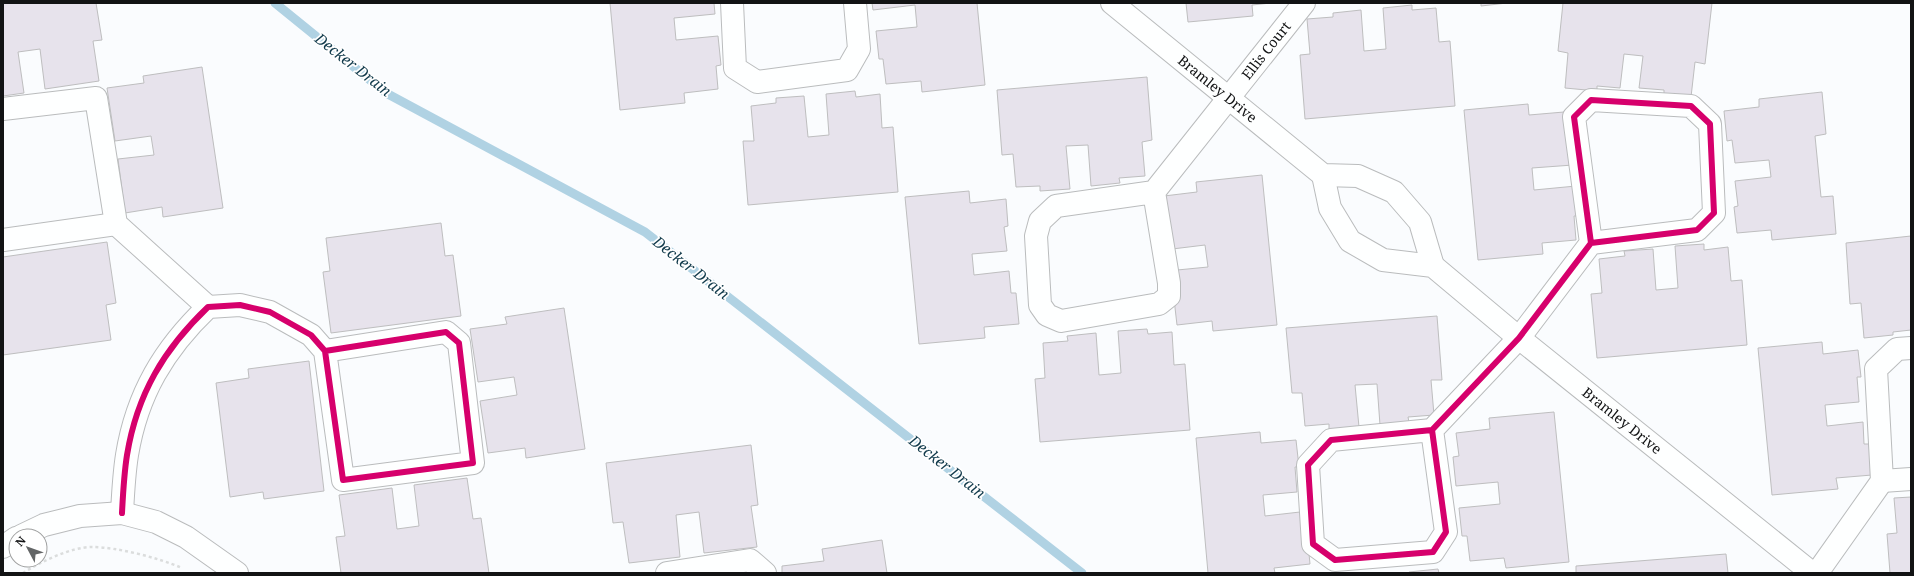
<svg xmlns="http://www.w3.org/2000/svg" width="1914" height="576" font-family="'Noto Serif',serif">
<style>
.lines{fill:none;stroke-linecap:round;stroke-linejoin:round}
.stream{stroke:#b0d2e3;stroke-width:9}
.building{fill:#e7e3ec;stroke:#bebebf}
.minor-casing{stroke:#babcbd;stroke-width:24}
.path{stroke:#dbdddd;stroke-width:2.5;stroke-dasharray:3 3;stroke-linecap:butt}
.minor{stroke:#feffff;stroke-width:22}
.cycleway-casing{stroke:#fff;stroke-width:8}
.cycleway{stroke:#d6006c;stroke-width:6}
.labels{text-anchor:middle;stroke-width:3.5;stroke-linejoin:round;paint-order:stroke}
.street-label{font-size:14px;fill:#121314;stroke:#fff}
.water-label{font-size:15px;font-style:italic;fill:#113a4b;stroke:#fff}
</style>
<rect width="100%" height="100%" fill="#fafcfe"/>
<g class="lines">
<path class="stream" d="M275 3 386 93 645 232 1082 573"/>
</g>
<g class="building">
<path d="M3 3H96L102 40 93 41 99 81 45 89 40 49 18 52 24 93 3 96Z"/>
<path d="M610 3H714L715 14 674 18 676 40 718 36 721 65 716 66 718 89 684 93 685 103 620 110Z"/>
<path d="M872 3H977L985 85 922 92 921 81 886 84 883 59H879L876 31 917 27 915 5 873 10Z"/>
<path d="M1186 3H1271L1252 5 1253 16 1188 22Z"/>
<path d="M1481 3H1507L1481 6Z"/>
<path d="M1563 3H1712L1705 64 1695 62 1691 97 1664 95V90L1639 88 1643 56 1624 54 1620 88 1597 86V91L1565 88 1568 53 1558 51Z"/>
<path d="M1412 5V10L1436 8 1439 42 1450 41 1455 106 1305 119 1300 55 1310 54 1307 19 1333 17V13L1361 10 1364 51 1386 49 1383 8Z"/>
<path d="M202 67 223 208 163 217 162 207 125 213 118 159 154 155 151 136 115 141 107 88 144 83 143 76Z"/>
<path d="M1147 77 1152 140 1142 142 1145 176 1119 178 1120 183 1091 186 1088 145 1066 146 1070 189 1040 191V186L1016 187 1013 154 1002 155 997 90Z"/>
<path d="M855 91 856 97 880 94 882 128 893 127 898 192 748 205 743 141H754L751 106 776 103V98L804 96 808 137 829 135 826 94Z"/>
<path d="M1822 92 1826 134 1815 136 1821 197 1833 196 1836 234 1772 240 1771 230 1737 233 1734 207 1738 206 1735 181 1771 177 1769 160 1735 163 1732 140 1727 141 1724 111 1759 107V99Z"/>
<path d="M1528 104 1529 115 1564 112 1566 137 1573 165 1532 168 1534 190 1576 186 1579 216H1574L1576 240 1542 243 1543 254 1478 260 1464 110Z"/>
<path d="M1262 175 1277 325 1213 331 1212 321 1177 325 1174 299 1167 271 1208 267 1205 245 1164 250V196L1197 192 1196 182Z"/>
<path d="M969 191 970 203 1006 199 1008 226 1004 227 1007 251 972 254 974 275 1009 271 1011 293H1016L1019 324 984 327 985 338 919 344 905 197Z"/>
<path d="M441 223 445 256 453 255 461 316 331 333 323 272 330 271 326 238Z"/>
<path d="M1911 236V330L1893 332V335L1864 338 1861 303 1850 304 1846 243Z"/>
<path d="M107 242 116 303 106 305 111 340 3 355V257Z"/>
<path d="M1704 244V250L1728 247 1731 281 1742 280 1747 345 1597 358 1591 294 1602 293 1599 259 1625 256 1624 251 1653 249 1656 290 1678 288 1675 246Z"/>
<path d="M564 308 585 449 526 458 525 448 488 453 480 401 517 395 514 377 478 382 470 329 507 324 505 317Z"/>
<path d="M1437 316 1442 380H1431L1434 415 1408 417 1409 422 1380 425 1377 384 1355 385 1359 427 1329 430V424L1305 426 1302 393H1292L1286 328Z"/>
<path d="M1147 329 1148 334 1172 332 1174 365 1185 364 1190 430 1040 442 1035 379 1045 378 1043 343 1068 341 1067 336 1096 333 1099 375 1121 373 1118 331Z"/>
<path d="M1822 342 1823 354 1858 350 1861 377H1857L1859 402 1825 405 1827 426 1863 422 1864 444H1869L1872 475 1836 478 1838 489 1772 495 1758 348Z"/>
<path d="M309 361 324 491 264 499 263 492 230 497 216 383 249 378 248 369Z"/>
<path d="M1554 412 1569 562 1506 568 1504 558 1470 561 1467 536H1462L1459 508 1500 504 1498 482 1456 486 1453 457 1459 456 1456 433 1490 429 1489 418Z"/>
<path d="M1260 432 1261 443 1296 440 1299 467H1295L1297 492 1263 495 1265 516 1300 512 1307 533 1310 564 1274 568 1275 573H1208L1196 438Z"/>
<path d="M751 445 758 505 751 506 757 547 704 553 699 512 676 515 680 557 629 563 623 522 613 523 606 463Z"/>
<path d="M467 478 473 519 481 518 489 573H341L336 537 345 536 339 495 392 488 397 529 419 526 414 485Z"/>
<path d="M1911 497V573H1890L1887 534 1897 533 1894 498Z"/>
<path d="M882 540 887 573H782V566L824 561 822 549Z"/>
<path d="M1726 554 1728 573H1576V566Z"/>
<path d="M1438 569 1439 573H1409V572Z"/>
</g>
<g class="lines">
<g class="minor-casing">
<g id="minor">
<path d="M732 3 735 68 757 82 847 70 859 49 855 3"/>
<path id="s1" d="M1112 3 1323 175 1358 176 1394 192 1420 222 1433 266"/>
<path d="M3 109 96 98 116 224 208 307"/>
<path id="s2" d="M1323 175 1330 208 1350 241 1383 260 1433 266 1519 338 1812 573"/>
<path id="s3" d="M1154 192 1056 206 1040 221 1036 236 1040 305 1047 315 1061 321 1159 304 1169 296V283L1154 192 1304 3"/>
<path d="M3 240 116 224"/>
<path d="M1432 430 1446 532 1433 552 1335 560 1313 544 1308 465 1331 440 1432 430 1519 338 1591 243 1697 230 1714 213 1710 124 1691 106 1591 100 1574 117 1591 243"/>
<path d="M1882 481 1911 479"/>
<path d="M122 513C123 493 124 474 127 455 137 394 164 349 208 307L240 305 270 312 311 335 325 351 343 480 473 463 459 343 446 332 325 351"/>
<path d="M21 536 44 525 80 516 122 513 156 522 186 537 237 573"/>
<path d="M3 547 16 538"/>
<path d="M667 573 750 560 765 573"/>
<path d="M1817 573 1882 481 1876 369 1897 349 1911 348"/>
</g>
</g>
<path class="path" d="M23 573C40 562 71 547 92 547 117 547 159 558 182 568"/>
<use href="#minor" class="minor"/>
<g class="cycleway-casing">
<g id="cycleway">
<path d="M1432 430 1446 532 1433 552 1335 560 1313 544 1308 465 1331 440 1432 430 1519 338 1591 243 1697 230 1714 213 1710 124 1691 106 1591 100 1574 117 1591 243"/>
<path d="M122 513C123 493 124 474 127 455 137 394 164 349 208 307L240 305 270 312 311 335 325 351 343 480 473 463 459 343 446 332 325 351"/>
</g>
</g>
<use href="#cycleway" class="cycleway"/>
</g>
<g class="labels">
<g class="street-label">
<text dy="5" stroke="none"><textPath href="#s3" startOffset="631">Ellis Court</textPath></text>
<text dy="5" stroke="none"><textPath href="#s1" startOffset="136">Bramley Drive</textPath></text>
<text dy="5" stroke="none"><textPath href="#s2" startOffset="405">Bramley Drive</textPath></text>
</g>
<g class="water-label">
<text transform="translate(353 65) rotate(38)" y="5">Decker Drain</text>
<text transform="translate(691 268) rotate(38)" y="5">Decker Drain</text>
<text transform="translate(947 467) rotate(38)" y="5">Decker Drain</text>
</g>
</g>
<rect width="1914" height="576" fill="none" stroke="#121314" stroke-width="8"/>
<g transform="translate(28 548) rotate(311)"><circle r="19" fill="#ffffff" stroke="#a0a1a1"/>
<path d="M0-3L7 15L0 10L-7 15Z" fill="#636566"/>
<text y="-6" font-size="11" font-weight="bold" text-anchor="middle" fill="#121314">N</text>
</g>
</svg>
